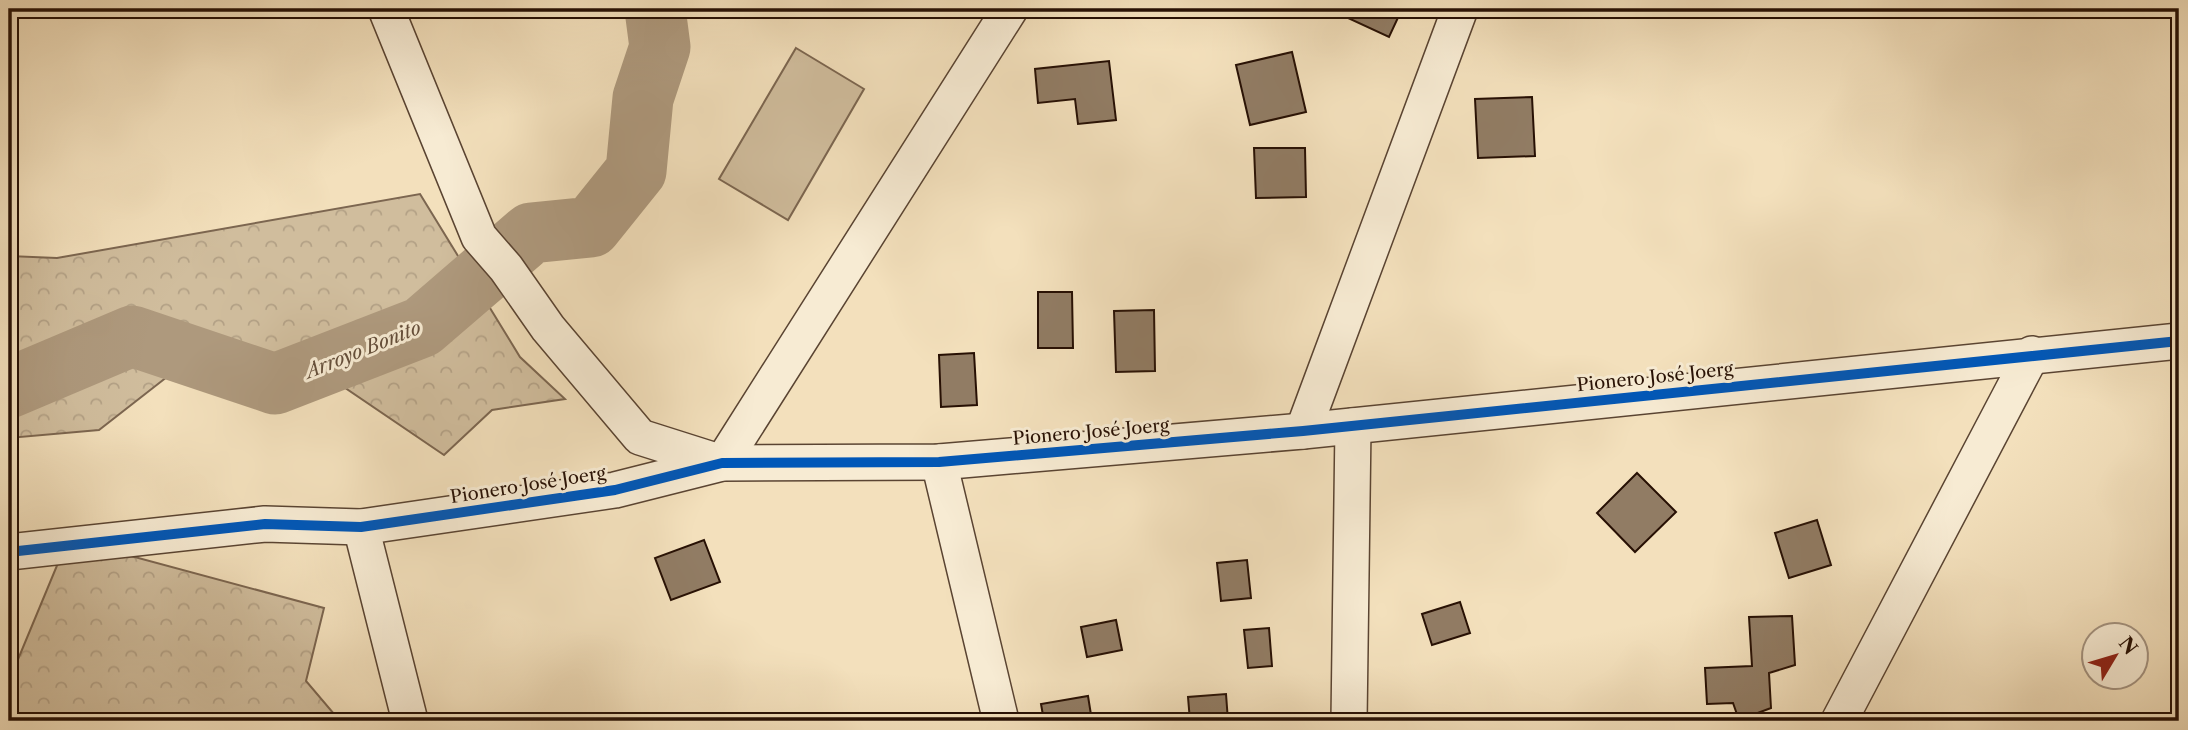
<svg xmlns="http://www.w3.org/2000/svg" width="2188" height="730" font-family="'Libre Caslon Text',serif">
<style>
.green{fill:#d0bd9d;stroke:#7c6650;stroke-width:2}
.forest{fill:url(#forest-crowns);stroke:#7c6650;stroke-width:2}
.lines{fill:none;stroke-linecap:round;stroke-linejoin:round}
.river{stroke:#ae997d;stroke-width:61}
.building{fill:#917c64;stroke:#271004;stroke-width:2}
.minor-casing{stroke:#5a4432;stroke-width:38}
.minor{stroke:#f7ebd3;stroke-width:35}
.cycleway-casing{stroke:#f7ebd3;stroke-width:15}
.cycleway{stroke:#0057b8;stroke-width:10}
.labels{text-anchor:middle;stroke-width:6;stroke-linejoin:round;paint-order:stroke}
.street-label{font-size:18px;fill:#271004;stroke:#f7ebd3}
.water-label{font-size:19px;font-style:italic;fill:#644e3a;stroke:#f7ebd3}
</style>
<defs>
<pattern id="forest-crowns" width="20" height="18" patternUnits="userSpaceOnUse" patternTransform="scale(1.75)"><rect width="20" height="18" fill="#d0bd9d"/><path d="M2 6a3 3 0 1 1 6 0M12 15a3 3 0 1 1 6 0" fill="none" stroke="#b3a186"/></pattern>
</defs>
<rect width="100%" height="100%" fill="#f3e0bc"/>
<filter id="stains"><feTurbulence type="fractalNoise" baseFrequency=".00286" numOctaves="4"/><feColorMatrix values="0 0 0 0 .2 0 0 0 0 .09 0 0 0 0 .02 0 0 0 .5 -.17"/></filter>
<radialGradient id="worn" r=".72"><stop offset=".6" stop-color="#630" stop-opacity="0"/><stop offset="1" stop-color="#630" stop-opacity=".3"/></radialGradient>
<path class="green" d="M796 48 864 89 788 220 719 179Z"/>
<g class="forest">
<path d="M420 194 520 357 565 399 492 410 444 455 326 375 204 348 99 430 9 438V256L57 258Z"/>
<path d="M68 539 324 608 306 681 340 721H9V681Z"/>
</g>
<g class="lines">
<path class="river" d="M9 388 132 336 275 384 422 327 531 233 591 227 636 171 643 98 660 47 655 9"/>
</g>
<g class="building">
<path d="M1336 9H1402L1389 37 1335 12Z"/>
<path d="M1292 52 1306 112 1250 125 1236 65Z"/>
<path d="M1109 61 1116 120 1078 124 1075 99 1038 103 1035 69Z"/>
<path d="M1532 97 1535 156 1478 158 1475 99Z"/>
<path d="M1254 148H1305L1306 197 1256 198Z"/>
<path d="M1038 292H1072L1073 348H1038Z"/>
<path d="M1154 310 1155 371 1116 372 1114 311Z"/>
<path d="M974 353 977 405 941 407 939 355Z"/>
<path d="M1637 473 1676 512 1635 552 1597 513Z"/>
<path d="M1817 520 1831 565 1789 578 1775 533Z"/>
<path d="M704 540 720 582 671 600 655 558Z"/>
<path d="M1247 560 1251 598 1221 601 1217 563Z"/>
<path d="M1460 602 1470 633 1432 645 1422 614Z"/>
<path d="M1792 616 1795 665 1769 673 1771 708 1739 720 1733 703 1707 704 1705 668 1752 666 1749 617Z"/>
<path d="M1116 620 1122 650 1087 657 1081 627Z"/>
<path d="M1269 628 1272 666 1248 668 1244 630Z"/>
<path d="M1226 694 1228 721H1190L1188 697Z"/>
<path d="M1088 696 1092 721H1044L1041 704Z"/>
</g>
<g class="lines">
<g class="minor-casing">
<g id="minor">
<path d="M386 9 479 237 506 268 548 328 640 437 722 463 1010 9"/>
<path d="M1303 431 1460 9"/>
<path d="M939 462 1001 721"/>
<path d="M361 527 410 721"/>
<path d="M9 552 265 524 361 527 615 490 722 463 939 462 1303 431 2179 341"/>
<path d="M1349 721 1353 426"/>
<path d="M1839 721 2032 354"/>
</g>
</g>
<use href="#minor" class="minor"/>
<g class="cycleway-casing">
<path id="cycleway" d="M9 552 265 524 361 527 615 490 722 463 939 462 1303 431 2179 341"/>
</g>
<use href="#cycleway" class="cycleway"/>
</g>
<g class="labels">
<g class="street-label">
<text transform="translate(1655 377) rotate(-6)" y="6">Pionero José Joerg</text>
<text transform="translate(1091 432) rotate(-5)" y="6">Pionero José Joerg</text>
<text transform="translate(528 485) rotate(-9)" y="6">Pionero José Joerg</text>
</g>
<g class="water-label">
<text transform="translate(363 349) rotate(-22)" y="7">Arroyo Bonito</text>
</g>
</g>
<rect width="2188" height="730" fill="none" stroke="#f3e0bc" stroke-width="35"/>
<rect x="10" y="10" width="2167" height="709" fill="none" stroke="#271004" stroke-width="3.5"/>
<rect x="18" y="18" width="2153" height="695" fill="none" stroke="#271004" stroke-width="2"/>
<g transform="translate(2115 656) rotate(52)"><circle r="33" fill="#f7ebd3" stroke="#a49380" stroke-width="2"/>
<path d="M0-5L12 26L0 18L-12 26Z" fill="#8f2418"/>
<text y="-10" font-size="19" font-weight="bold" text-anchor="middle" fill="#271004">N</text>
</g>
<rect width="100%" height="100%" filter="url(#stains)"/>
<rect width="100%" height="100%" fill="url(#worn)"/>
</svg>
